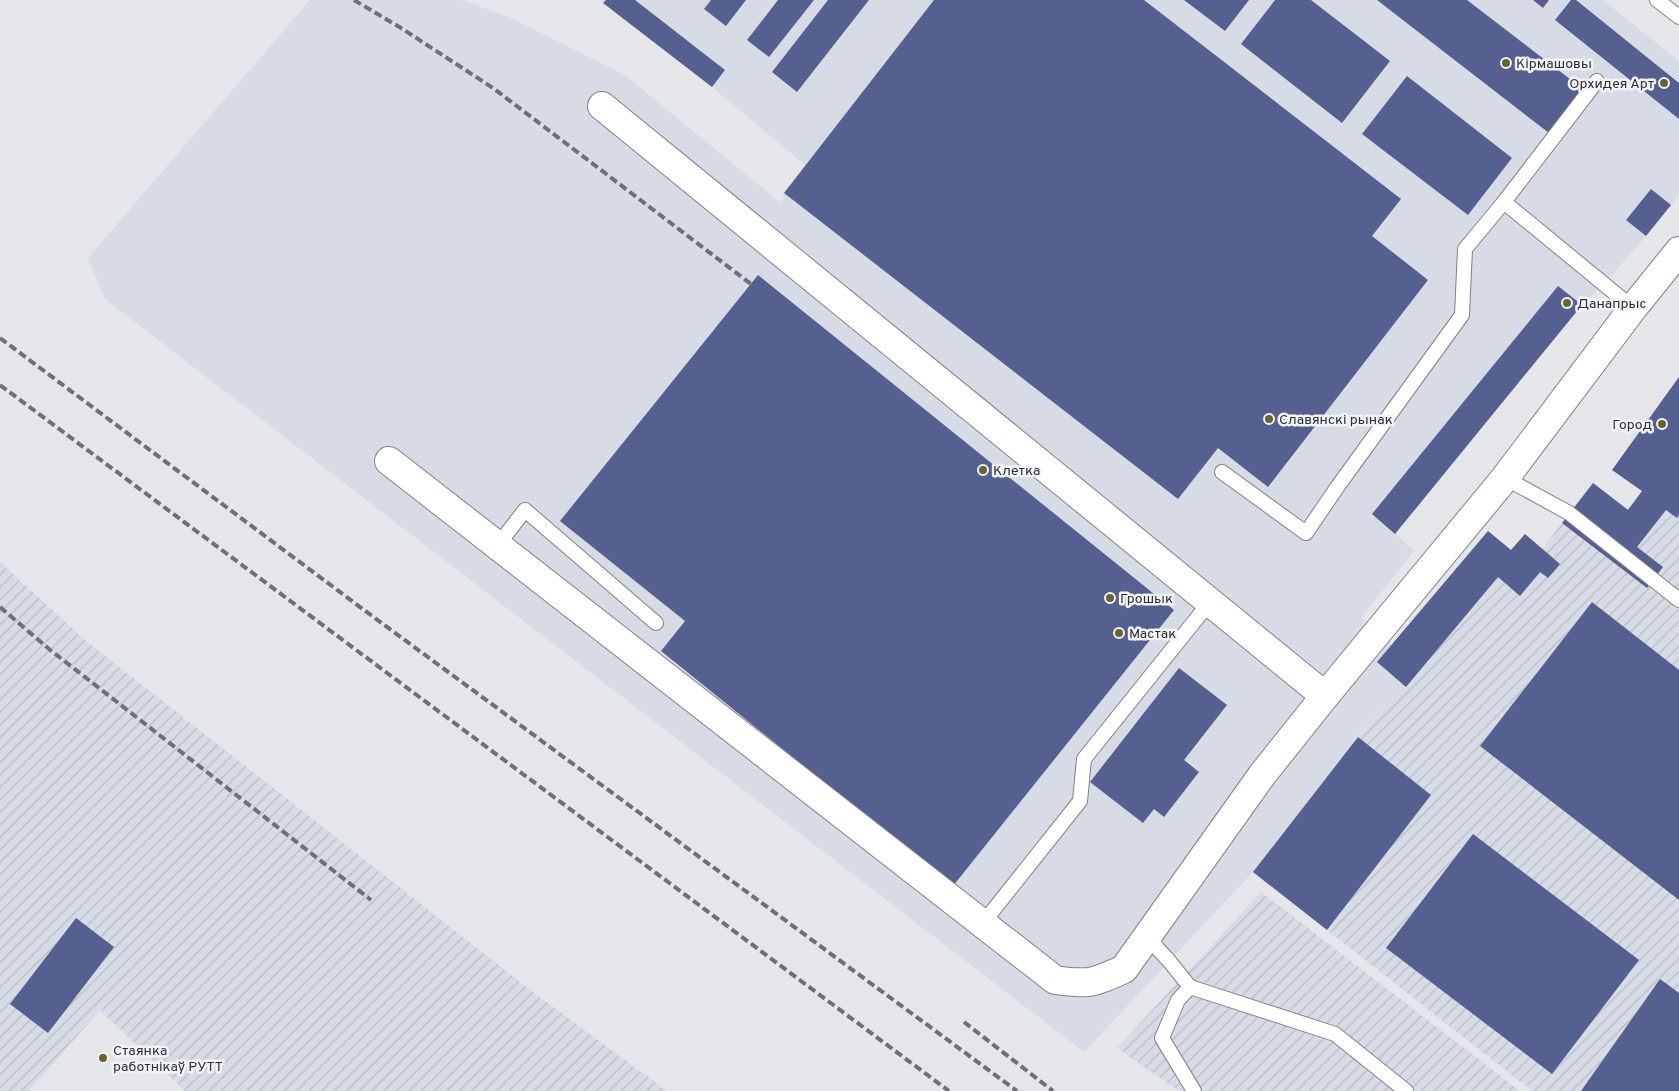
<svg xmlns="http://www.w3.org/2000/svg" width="1679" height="1091" font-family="Overpass,sans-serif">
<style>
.built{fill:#d7dbe6}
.industrial{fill:url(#industrial-furrows)}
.building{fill:#556090}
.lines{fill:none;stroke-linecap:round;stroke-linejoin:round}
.service-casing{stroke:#808184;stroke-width:16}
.minor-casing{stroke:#808184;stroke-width:30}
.service{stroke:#fff;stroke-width:14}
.minor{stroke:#fff;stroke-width:28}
.rail{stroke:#6f7072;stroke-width:4;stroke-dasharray:8 4;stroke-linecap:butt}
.poi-dot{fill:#6a6330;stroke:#f2f3f7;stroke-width:2}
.labels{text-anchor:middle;stroke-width:5;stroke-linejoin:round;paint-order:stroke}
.poi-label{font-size:14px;fill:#2e2f30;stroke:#f2f3f7;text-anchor:start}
</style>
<defs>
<pattern id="industrial-furrows" width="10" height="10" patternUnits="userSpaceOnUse" patternTransform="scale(1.25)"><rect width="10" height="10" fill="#d7dbe6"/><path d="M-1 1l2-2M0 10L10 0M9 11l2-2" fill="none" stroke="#b9bcc6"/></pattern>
</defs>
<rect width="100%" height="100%" fill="#e5e6ea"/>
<path class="built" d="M310 0H462L506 16 626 76 782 204 784 193 805 165 712 87 600 0H1603L1679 61V195L1646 236 1603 285 1582 305 1395 533 1414 551 1361 618 1392 644 1377 662 1406 687 1357 737 1253 872 1084 1052 105 299 88 258Z"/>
<g class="industrial">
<path d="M1679 377V1091H1532L1253 872 1358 737 1405 687 1377 662 1488 531 1511 550 1525 534 1542 549 1593 483 1628 509 1642 491 1612 470Z"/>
<path d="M0 562 85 640 529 989 667 1091H185L100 1010 29 1091H0Z"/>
<path d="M1261 892 1520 1091H1179L1117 1048Z"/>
</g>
<g class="building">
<path d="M606 0H635L725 70 712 87 603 3Z"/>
<path d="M711 0H746L726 26 704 9Z"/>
<path d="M778 0H814L769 57 747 40Z"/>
<path d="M828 0H869L797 92 772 72Z"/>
<path d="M934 0H1144L1401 199 1372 236 1428 280 1268 487 1218 448 1178 499 784 193Z"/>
<path d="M1184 0H1249L1225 31Z"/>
<path d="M1275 0H1311L1390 61 1342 123 1241 44Z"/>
<path d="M1377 0H1467L1583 89 1549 133Z"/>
<path d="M1533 0H1549L1543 8Z"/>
<path d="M1571 0H1576L1679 83V119L1555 20Z"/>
<path d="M1407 76 1512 158 1468 215 1362 134Z"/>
<path d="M1651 189 1671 205 1646 236 1626 220Z"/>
<path d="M758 275 1174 610 953 886 661 651 685 621 560 521Z"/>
<path d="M1558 286 1582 305 1395 534 1372 514Z"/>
<path d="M1679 377V515L1677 518 1666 510 1637 547 1663 567 1647 588 1562 523 1593 483 1628 510 1642 491 1612 470Z"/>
<path d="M1488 531 1511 550 1525 534 1560 564 1548 578 1540 572 1520 596 1498 577 1406 687 1377 662Z"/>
<path d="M1592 602 1679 670V900L1480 746Z"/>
<path d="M1179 668 1227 705 1184 760 1199 772 1164 817 1154 809 1143 823 1090 782Z"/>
<path d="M1358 737 1431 795 1327 930 1253 872Z"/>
<path d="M1473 834 1639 960 1552 1074 1386 948Z"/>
<path d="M76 918 114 947 48 1033 10 1004Z"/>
<path d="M1660 979 1679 993V1091H1581Z"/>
</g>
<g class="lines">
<g class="service-casing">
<g id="service">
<path d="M1657 0 1679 17"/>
<path d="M1597 81 1504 202 1633 308"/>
<path d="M1222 472 1306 533 1338 486 1462 315 1465 249 1504 202"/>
<path d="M1505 478 1569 513 1679 600"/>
<path d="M497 546 525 510 656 623"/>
<path d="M983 923 1080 801 1084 759 1210 602"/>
<path d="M1147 937 1170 962 1190 987"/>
<path d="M1194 1091 1162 1038 1178 1000 1190 987 1335 1034 1406 1091"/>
</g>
</g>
<g class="minor-casing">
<g id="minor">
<path d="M602 106 1325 696 1505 478 1633 308 1679 251"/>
<path d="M389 461 1055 980C1089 985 1093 983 1124 969L1262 775 1325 696"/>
</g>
</g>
<use href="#service" class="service"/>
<use href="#minor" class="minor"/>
<g class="rail">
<path d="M354 0 401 28 493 88 751 284"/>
<path d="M0 338 364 610 1017 1091"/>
<path d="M0 385 949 1091"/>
<path d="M0 607 49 649 371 900"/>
<path d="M964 1022 1053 1091"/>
</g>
</g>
<g class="poi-dot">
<circle cx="1506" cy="63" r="5"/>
<circle cx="1664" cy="83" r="5"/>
<circle cx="1567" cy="303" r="5"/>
<circle cx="1269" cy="419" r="5"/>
<circle cx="1662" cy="424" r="5"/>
<circle cx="983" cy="470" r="5"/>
<circle cx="1110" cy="598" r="5"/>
<circle cx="1119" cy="633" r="5"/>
<circle cx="103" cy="1058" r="5"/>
</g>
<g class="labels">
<g class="poi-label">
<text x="1516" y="68">Кірмашовы</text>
<text x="1654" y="88" text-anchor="end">Орхидея Арт</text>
<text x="1577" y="308">Данапрыс</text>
<text x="1279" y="424">Славянскі рынак</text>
<text x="1652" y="429" text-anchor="end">Город</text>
<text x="993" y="475">Клетка</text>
<text x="1120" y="603">Грошык</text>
<text x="1129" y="638">Мастак</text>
<text x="113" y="1055">Стаянка<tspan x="113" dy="16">работнікаў РУТТ</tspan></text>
</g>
</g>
</svg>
